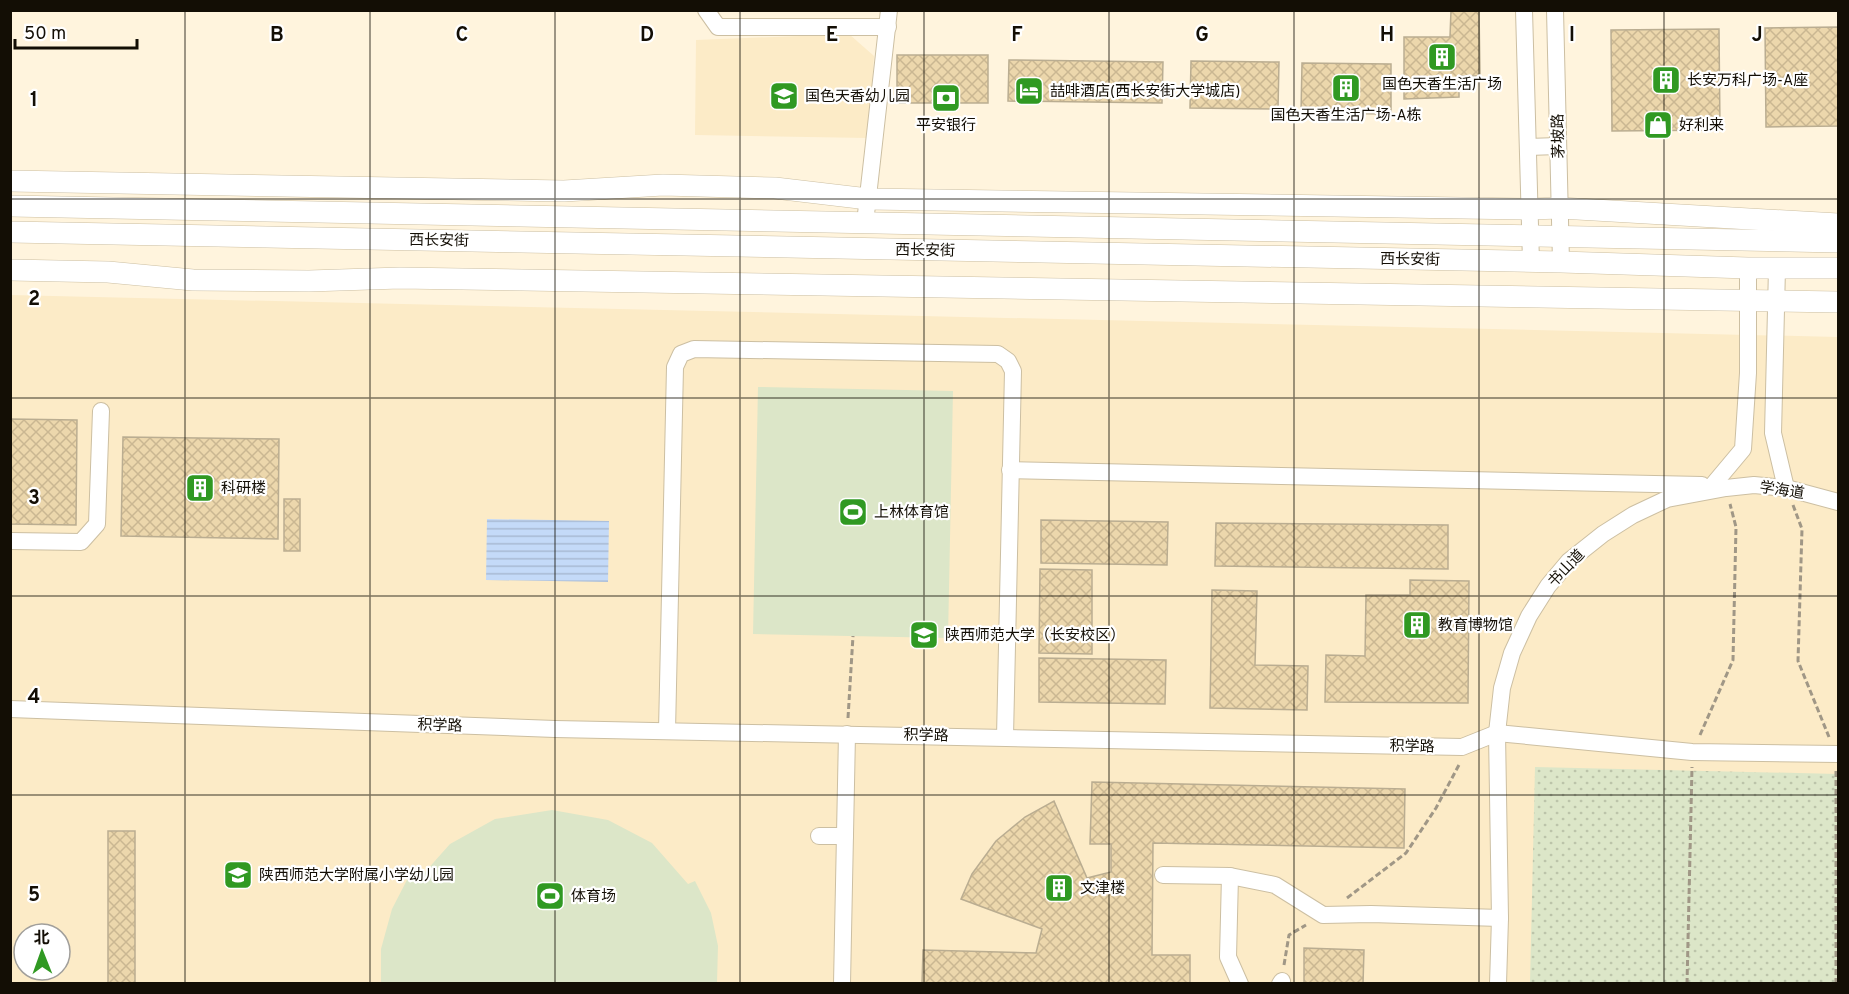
<svg xmlns="http://www.w3.org/2000/svg" width="1849" height="994" font-family="Overpass,'Noto Sans SC',sans-serif">
<style>
.built{fill:#fcebc7;fill-rule:evenodd}
.grass{fill:url(#grass-dots)}
.garden{fill:#dce6c8}
.water{fill:url(#water-rules)}
.building{fill:url(#building-cross-hatch);stroke:#baad91;stroke-width:1.5}
.lines{fill:none;stroke-linecap:round;stroke-linejoin:round}
.minor-casing{stroke:#ccbfa2;stroke-width:18}
.major-casing{stroke:#ccbfa2;stroke-width:22}
.path{stroke:#a09786;stroke-width:3;stroke-dasharray:6 3;stroke-linecap:butt}
.minor{stroke:#fff;stroke-width:16}
.major{stroke:#fff;stroke-width:21}
.grid{fill:none;stroke:#130e05;stroke-width:1.5;stroke-opacity:0.55}
.labels{text-anchor:middle;stroke-width:4.5;stroke-linejoin:round;paint-order:stroke}
.poi-label{font-size:15px;fill:#130e05;stroke:#fff;text-anchor:start}
.street-label{font-size:15px;fill:#130e05;stroke:#fff}
.grid-label{font-size:20px;text-anchor:middle;font-weight:bold;fill:#130e05;stroke:#fff;stroke-width:4.5;stroke-linejoin:round;paint-order:stroke}
</style>
<defs>
<pattern id="grass-dots" width="8" height="8" patternUnits="userSpaceOnUse" patternTransform="scale(1.5)"><rect width="8" height="8" fill="#dce6c8"/><path d="M2 2h.1M6 6h.1" fill="none" stroke="#bcc4aa" stroke-width="1.8" stroke-linecap="round"/></pattern>
<pattern id="water-rules" width="6" height="5" patternUnits="userSpaceOnUse" patternTransform="scale(1.5)"><rect width="6" height="5" fill="#c4daf8"/><path d="M0 2.5h6" fill="none" stroke="#a8bad3"/></pattern>
<pattern id="building-cross-hatch" width="8" height="8" patternUnits="userSpaceOnUse" patternTransform="scale(1.5)"><rect width="8" height="8" fill="#ecd7ac"/><path d="M0 0l8 8M0 8l8-8" fill="none" stroke="#cab792"/></pattern>
</defs>
<rect width="100%" height="100%" fill="#fff4dd"/>
<g class="built">
<path d="M849 34 874 56 868 138 695 135 696 40Z"/>
<path d="M10 295 1838 337V983H11ZM24 934H60V970H24Z"/>
</g>
<path class="grass" d="M1535 767 1838 774V983H1530Z"/>
<g class="garden">
<path d="M758 387 953 391 948 638 753 634Z"/>
<path d="M552 810 608 820 652 843 688 884 695 881 711 913 718 946 717 983H381V949L392 909 409 876 417 881 450 844 495 819Z"/>
</g>
<path class="water" d="M487 519 609 521 608 582 486 580Z"/>
<g class="building">
<path d="M1451 10H1479L1480 76H1459V97L1404 99V37H1450Z"/>
<path d="M1838 27V126L1766 127 1765 28Z"/>
<path d="M1719 29 1720 130 1612 131 1611 30Z"/>
<rect x="897" y="55" width="91" height="48"/>
<path d="M1009 60 1163 62 1162 103 1008 101Z"/>
<path d="M1191 61 1279 62 1278 109 1190 108Z"/>
<path d="M1302 63 1391 64V114L1301 113Z"/>
<path d="M10 419 77 420 76 525 10 524Z"/>
<path d="M123 437 279 439 278 539 121 536Z"/>
<rect x="284" y="499" width="16" height="52"/>
<path d="M1041 520 1168 522 1167 565 1041 563Z"/>
<path d="M1216 523 1448 525V569L1215 566Z"/>
<path d="M1040 569 1092 570V654L1039 653Z"/>
<path d="M1410 580 1469 581 1468 703 1325 702 1326 655 1365 656 1366 595H1410Z"/>
<path d="M1212 590 1257 591 1255 665 1308 666 1307 710 1210 708Z"/>
<path d="M1039 658 1166 660 1165 704 1039 702Z"/>
<path d="M1092 782 1405 789 1404 848 1153 843 1152 955H1190V984H922L923 950 1036 953 1042 929 961 899 972 874 996 841 1025 817 1054 801 1087 878 1111 872V844H1090Z"/>
<rect x="108" y="831" width="27" height="153"/>
<path d="M1304 948 1364 950 1363 984H1304Z"/>
</g>
<g class="lines">
<g class="minor-casing">
<g id="minor">
<path d="M706 10 718 27H888"/>
<path d="M1524 10 1531 262"/>
<path d="M1555 10 1561 262"/>
<path d="M1528 147 1558 146"/>
<path d="M865 223 889 10"/>
<path d="M1777 268 1773 433 1786 488"/>
<path d="M1010 470 1702 485"/>
<path d="M1702 488 1712 486 1743 449 1748 373V268"/>
<path d="M10 541 81 542 97 524 101 411"/>
<path d="M10 709 555 729 1462 747 1497 733 1692 752 1838 754"/>
<path d="M667 731 675 367 681 354 694 349 998 354 1008 361 1013 371 1005 737"/>
<path d="M819 836H845"/>
<path d="M1163 875 1230 876 1275 885 1323 915 1371 914 1500 918"/>
<path d="M1230 876 1228 957 1240 984"/>
<path d="M842 984 847 734"/>
<path d="M1280 984 1282 981"/>
<path d="M1498 984 1500 918 1497 733 1502 688 1512 653 1529 616 1548 586 1569 561 1603 534 1633 515 1667 499 1726 488 1754 485 1786 488 1838 502"/>
</g>
</g>
<g class="major-casing">
<g id="major">
<path d="M10 181 564 191 663 185 775 188 868 199 1530 209 1560 208 1838 224"/>
<path d="M10 206 1838 242"/>
<path d="M10 232 1561 262 1748 268H1838"/>
<path d="M10 270 108 272 193 280 309 281 400 278 1838 302"/>
</g>
</g>
<g class="path">
<path d="M1793 505 1802 529 1798 661 1829 737"/>
<path d="M848 718 853 636"/>
<path d="M1700 735 1733 660 1736 527 1730 504"/>
<path d="M1347 898 1406 853 1436 808 1460 763"/>
<path d="M1284 965 1289 935 1306 925"/>
<path d="M1687 984 1692 767"/>
<path d="M1836 984V769"/>
</g>
<use href="#minor" class="minor"/>
<use href="#major" class="major"/>
</g>
<path class="grid" d="M185 10V984M370 10V984M555 10V984M740 10V984M924 10V984M1109 10V984M1294 10V984M1479 10V984M1664 10V984M10 199H1838M10 398H1838M10 596H1838M10 795H1838"/>
<defs>
<g id="building-square" transform="scale(1.5)"><rect x="-9" y="-9" width="18" height="18" rx="4" fill="#309922" stroke="#fff"/><path d="M-4-6H4V6H1V3H-1V6H-4ZM-2.5-4.3h1.7v1.8h-1.7ZM.8-4.3h1.7v1.8H.8ZM-2.5-1h1.7V.8h-1.7ZM.8-1h1.7V.8H.8Z" fill="#fff"/></g>
<g id="hotel-square" transform="scale(1.5)"><rect x="-9" y="-9" width="18" height="18" rx="4" fill="#309922" stroke="#fff"/><path d="M-6-4.5h1.5V1H6V5H4.5V3h-9V5H-6ZM-4 0a1.8 1.8 0 1 1 3.6 0ZM.5 0V-2.5h3Q6-2.5 6 0Z" fill="#fff"/></g>
<g id="school-square" transform="scale(1.5)"><rect x="-9" y="-9" width="18" height="18" rx="4" fill="#309922" stroke="#fff"/><path d="M0-5L7-2L0 1L-7-2ZM-4 1L0 2.5L4 1V4Q0 6-4 4Z" fill="#fff"/></g>
<g id="bank-square" transform="scale(1.5)"><rect x="-9" y="-9" width="18" height="18" rx="4" fill="#309922" stroke="#fff"/><path d="M-6-4H6V4H-6ZM0-2.3a2.3 2.3 0 1 0 0 4.6a2.3 2.3 0 1 0 0-4.6Z" fill="#fff"/></g>
<g id="shop-square" transform="scale(1.5)"><rect x="-9" y="-9" width="18" height="18" rx="4" fill="#309922" stroke="#fff"/><path d="M-5-2.5h2.3a2.7 3.5 0 0 1 5.4 0H5L5.5 6h-11ZM-1.5-2.5h3a1.5 2.3 0 0 0-3 0Z" fill="#fff"/></g>
<g id="stadium-square" transform="scale(1.5)"><rect x="-9" y="-9" width="18" height="18" rx="4" fill="#309922" stroke="#fff"/><path d="M0-5a6.5 5 0 1 0 0 10a6.5 5 0 1 0 0-10ZM-3.5-1.8h7v3.6h-7Z" fill="#fff"/></g>
<g id="university-square" transform="scale(1.5)"><rect x="-9" y="-9" width="18" height="18" rx="4" fill="#309922" stroke="#fff"/><path d="M0-5L7-2L0 1L-7-2ZM-4 1L0 2.5L4 1V4Q0 6-4 4Z" fill="#fff"/></g>
</defs>
<g fill-rule="evenodd">
<use href="#building-square" x="1442" y="57"/>
<use href="#building-square" x="1666" y="80"/>
<use href="#building-square" x="1346" y="88"/>
<use href="#hotel-square" x="1029" y="91"/>
<use href="#school-square" x="784" y="96"/>
<use href="#bank-square" x="946" y="98"/>
<use href="#shop-square" x="1658" y="125"/>
<use href="#building-square" x="200" y="488"/>
<use href="#stadium-square" x="853" y="512"/>
<use href="#building-square" x="1417" y="625"/>
<use href="#university-square" x="924" y="635"/>
<use href="#school-square" x="238" y="875"/>
<use href="#building-square" x="1059" y="888"/>
<use href="#stadium-square" x="550" y="896"/>
</g>
<g class="labels">
<g class="poi-label">
<text x="1687" y="85">长安万科广场-A座</text>
<text x="1442" y="89" text-anchor="middle">国色天香生活广场</text>
<text x="1050" y="96">喆啡酒店(西长安街大学城店)</text>
<text x="805" y="101">国色天香幼儿园</text>
<text x="1346" y="120" text-anchor="middle">国色天香生活广场-A栋</text>
<text x="946" y="130" text-anchor="middle">平安银行</text>
<text x="1679" y="130">好利来</text>
<text x="221" y="493">科研楼</text>
<text x="874" y="517">上林体育馆</text>
<text x="1438" y="630">教育博物馆</text>
<text x="945" y="640">陕西师范大学（长安校区）</text>
<text x="259" y="880">陕西师范大学附属小学幼儿园</text>
<text x="1080" y="893">文津楼</text>
<text x="571" y="901">体育场</text>
</g>
<g class="street-label">
<text transform="translate(1558 136) rotate(-91)" y="5">茅坡路</text>
<text transform="translate(439 240) rotate(1)" y="5">西长安街</text>
<text transform="translate(925 250) rotate(1)" y="5">西长安街</text>
<text transform="translate(1410 259) rotate(1)" y="5">西长安街</text>
<text transform="translate(1782 490) rotate(9)" y="5">学海道</text>
<text transform="translate(1566 568) rotate(-46)" y="5">书山道</text>
<text transform="translate(440 725) rotate(2)" y="5">积学路</text>
<text transform="translate(926 735) rotate(1)" y="5">积学路</text>
<text transform="translate(1412 746) rotate(1)" y="5">积学路</text>
</g>
</g>
<g class="grid-label">
<text x="277" y="41">B</text>
<text x="462" y="41">C</text>
<text x="647" y="41">D</text>
<text x="832" y="41">E</text>
<text x="1017" y="41">F</text>
<text x="1202" y="41">G</text>
<text x="1387" y="41">H</text>
<text x="1572" y="41">I</text>
<text x="1757" y="41">J</text>
<text x="34" y="106">1</text>
<text x="34" y="305">2</text>
<text x="34" y="504">3</text>
<text x="34" y="703">4</text>
<text x="34" y="901">5</text>
</g>
<rect width="1849" height="994" fill="none" stroke="#130e05" stroke-width="24"/>
<g transform="translate(42 952) rotate(359)"><circle r="28" fill="#ffffff" stroke="#a19f9b" stroke-width="1.5"/>
<path d="M0-4.5L10 22L0 15L-10 22Z" fill="#309922"/>
<text y="-9" font-size="16" font-weight="bold" text-anchor="middle" fill="#130e05">北</text>
</g>
<path d="M15 39v9h122v-9" fill="none" stroke="#130e05" stroke-width="3"/>
<text x="24" y="39" font-size="18" fill="#130e05" stroke="#ffffff" stroke-width="4.5" paint-order="stroke">50 m</text>
</svg>
